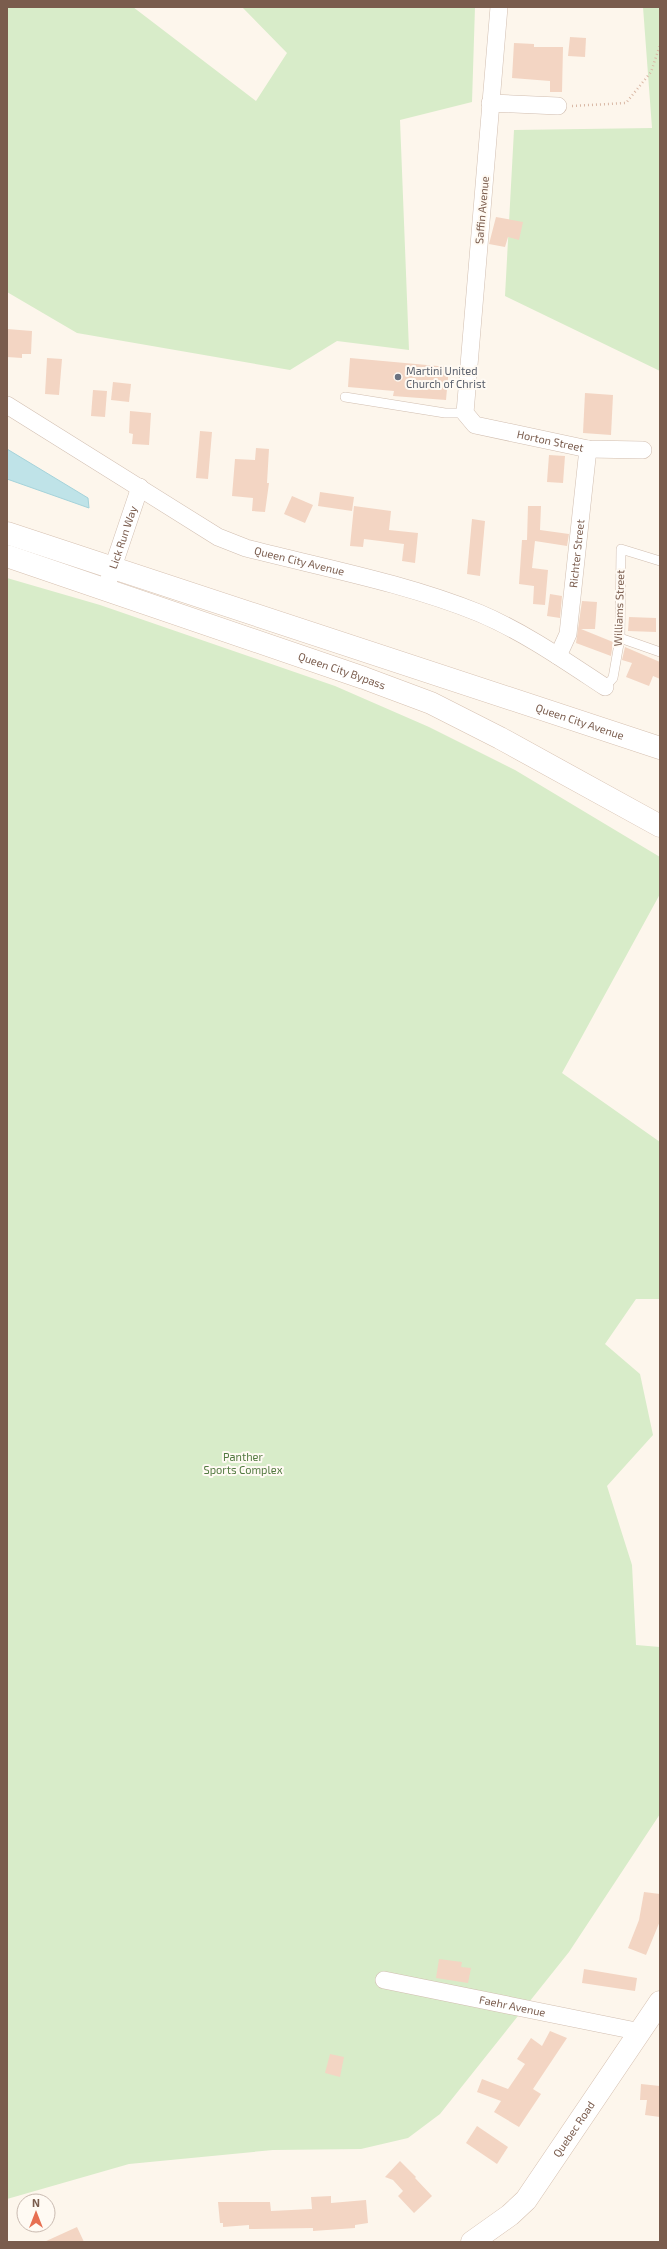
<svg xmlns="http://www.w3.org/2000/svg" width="667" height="2249" font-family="'Exo 2',sans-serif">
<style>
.green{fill:#d8ecc9}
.water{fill:#bfe3e8;stroke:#a5d3da}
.building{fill:#f3d5c3}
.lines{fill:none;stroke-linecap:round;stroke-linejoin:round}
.lane-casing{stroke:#d1beb0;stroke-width:10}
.street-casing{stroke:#d1beb0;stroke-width:18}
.secondary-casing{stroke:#d6c0b0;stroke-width:23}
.path{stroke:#d9b8a5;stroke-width:2.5;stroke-dasharray:1 3;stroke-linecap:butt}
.lane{stroke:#fff;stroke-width:9}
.street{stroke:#fff;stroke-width:17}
.secondary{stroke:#fff;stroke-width:22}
.worship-dot{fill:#6b7280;stroke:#fffaf3;stroke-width:1.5}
.labels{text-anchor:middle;stroke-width:4;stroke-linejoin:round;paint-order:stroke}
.street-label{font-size:11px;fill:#7a5c4d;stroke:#fffaf3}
.worship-label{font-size:11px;fill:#5b616d;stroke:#fffaf3;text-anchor:start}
.park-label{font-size:11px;fill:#537a41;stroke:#fffaf3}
</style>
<rect width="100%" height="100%" fill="#fdf6ec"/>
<g class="green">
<path d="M7 7H133L256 101 287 53 242 7H475L472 102 400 120 409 350 337 341 290 370 77 333 7 292Z"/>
<path d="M643 7H660V371L505 296 514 130 652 128Z"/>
<path d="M7 578 100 605 335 686 429 727 515 770 660 857V894L562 1073 660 1142V1299H636L605 1344 640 1374 653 1435 607 1486 632 1565 636 1645 660 1647V1814L569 1952 440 2114 408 2138 361 2149 273 2150 129 2164 7 2199Z"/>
</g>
<path class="water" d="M7 449 88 498 89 508 7 479Z"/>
<g class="building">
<path d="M570 37 586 38 585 57 568 56Z"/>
<path d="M514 43 534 44V47H563L562 92H550V81L512 78Z"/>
<path d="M496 217 523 222 519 240 508 237 505 247 489 244Z"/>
<path d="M7 329 32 331 31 354H22V358L7 357Z"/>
<path d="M47 358 62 359 59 395 45 394Z"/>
<path d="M350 358 449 367 446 400 393 396 394 391 348 387Z"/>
<path d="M113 382 131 384 129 402 111 400Z"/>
<path d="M93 390 107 391 105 417 91 416Z"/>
<path d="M585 393 613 395 611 435 583 433Z"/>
<path d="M130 411 151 413 149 445 132 444 133 434 129 433Z"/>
<path d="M200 431 212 432 208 479 196 478Z"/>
<path d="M256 448 269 449 267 483H269L265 512 252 511 253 498 232 496 235 459 255 460Z"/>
<path d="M549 455 565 456 563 483 547 482Z"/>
<path d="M320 492 354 497 352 511 318 506Z"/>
<path d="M292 496 313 505 305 523 284 514Z"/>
<path d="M354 506 391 511 389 530 418 533 415 563 402 561 404 544 364 539 363 547 350 546Z"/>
<path d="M528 506H541L540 530 569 534 567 546 535 541 532 568 548 570 545 605 533 604 534 586 519 584 522 540H527Z"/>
<path d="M472 519 485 521 480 576 467 574Z"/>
<path d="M550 594 562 596 560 618 547 616Z"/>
<path d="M582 601 597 602 595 629H581L613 642 611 656 576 643Z"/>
<path d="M629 617 656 618V632L628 631Z"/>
<path d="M625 647 660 662V679L653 676 649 686 626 677 632 663 622 660Z"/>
<path d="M644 1892 660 1894V1921L646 1955 628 1948 639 1920Z"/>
<path d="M439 1959 462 1962 461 1967 471 1968 468 1983 436 1978Z"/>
<path d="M584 1969 637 1978 635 1991 582 1983Z"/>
<path d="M550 2031 567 2038 533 2089 541 2094 519 2127 494 2112 501 2101 477 2092 482 2079 508 2089 525 2064 517 2059 531 2038 542 2046Z"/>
<path d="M330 2054 344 2057 340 2077 325 2073Z"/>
<path d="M641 2084 660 2086V2117L645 2115 647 2100H640Z"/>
<path d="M477 2126 508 2147 497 2164 466 2143Z"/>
<path d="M400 2161 416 2177 415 2178 432 2196 414 2213 398 2196 403 2191 393 2180 385 2177Z"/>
<path d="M331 2196V2203L366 2200 368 2223 355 2225V2228L313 2231V2228L249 2229V2225L223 2227V2223H220L218 2202H270L271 2211 312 2209 311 2197Z"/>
<path d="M77 2227 84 2242H44Z"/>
</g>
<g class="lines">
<g class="lane-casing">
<g id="lane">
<path d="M345 397 445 413H465"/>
<path d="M620 638 660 652"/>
<path d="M605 687 613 678 620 638 621 549 660 561"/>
</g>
</g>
<g class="street-casing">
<g id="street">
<path id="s1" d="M499 7 465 413 475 425 588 449 643 450"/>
<path d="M490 103 558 106"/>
<path id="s2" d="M7 405 218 537 246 548C324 568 405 583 479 613 524 632 564 660 605 687"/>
<path id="s3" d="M109 579 140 487"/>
<path id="s4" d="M558 656 568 634 588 449"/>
<path id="s5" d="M384 1980 641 2032"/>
</g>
</g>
<g class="secondary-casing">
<g id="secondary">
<path id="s6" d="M7 533 660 748"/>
<path id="s7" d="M7 556 364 678 431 703 500 738 660 826"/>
<path id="s8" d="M472 2242 510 2215 526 2200 660 2002"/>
</g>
</g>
<path class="path" d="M572 106 626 103 651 72 660 45"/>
<use href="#lane" class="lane"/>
<use href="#street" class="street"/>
<use href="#secondary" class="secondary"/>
</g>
<circle class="worship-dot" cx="398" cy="377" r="4"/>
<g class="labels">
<g class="street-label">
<text transform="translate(482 210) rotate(-85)" y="4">Saffin Avenue</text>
<text dy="4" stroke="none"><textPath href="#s1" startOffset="500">Horton Street</textPath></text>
<text dy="4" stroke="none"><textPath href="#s3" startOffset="44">Lick Run Way</textPath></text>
<text dy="4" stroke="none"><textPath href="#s4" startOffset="105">Richter Street</textPath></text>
<text dy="4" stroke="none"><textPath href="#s2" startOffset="334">Queen City Avenue</textPath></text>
<text transform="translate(619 608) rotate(-88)" y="4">Williams Street</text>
<text dy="4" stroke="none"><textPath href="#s7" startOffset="354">Queen City Bypass</textPath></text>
<text dy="4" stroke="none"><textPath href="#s6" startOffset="603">Queen City Avenue</textPath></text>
<text dy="4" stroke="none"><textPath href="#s5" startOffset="131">Faehr Avenue</textPath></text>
<text dy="4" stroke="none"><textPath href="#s8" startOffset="154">Quebec Road</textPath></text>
</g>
<g class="worship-label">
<text x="406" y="375">Martini United<tspan x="406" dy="13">Church of Christ</tspan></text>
</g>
<g class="park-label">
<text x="243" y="1461">Panther<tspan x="243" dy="13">Sports Complex</tspan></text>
</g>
</g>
<rect width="667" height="2249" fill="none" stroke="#7a5c4d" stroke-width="16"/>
<g transform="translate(36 2213)"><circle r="19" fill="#fffaf3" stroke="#cabbb1"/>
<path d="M0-3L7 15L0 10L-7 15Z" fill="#e76f51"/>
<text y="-6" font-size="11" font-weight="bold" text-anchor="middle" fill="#7a5c4d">N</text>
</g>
</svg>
